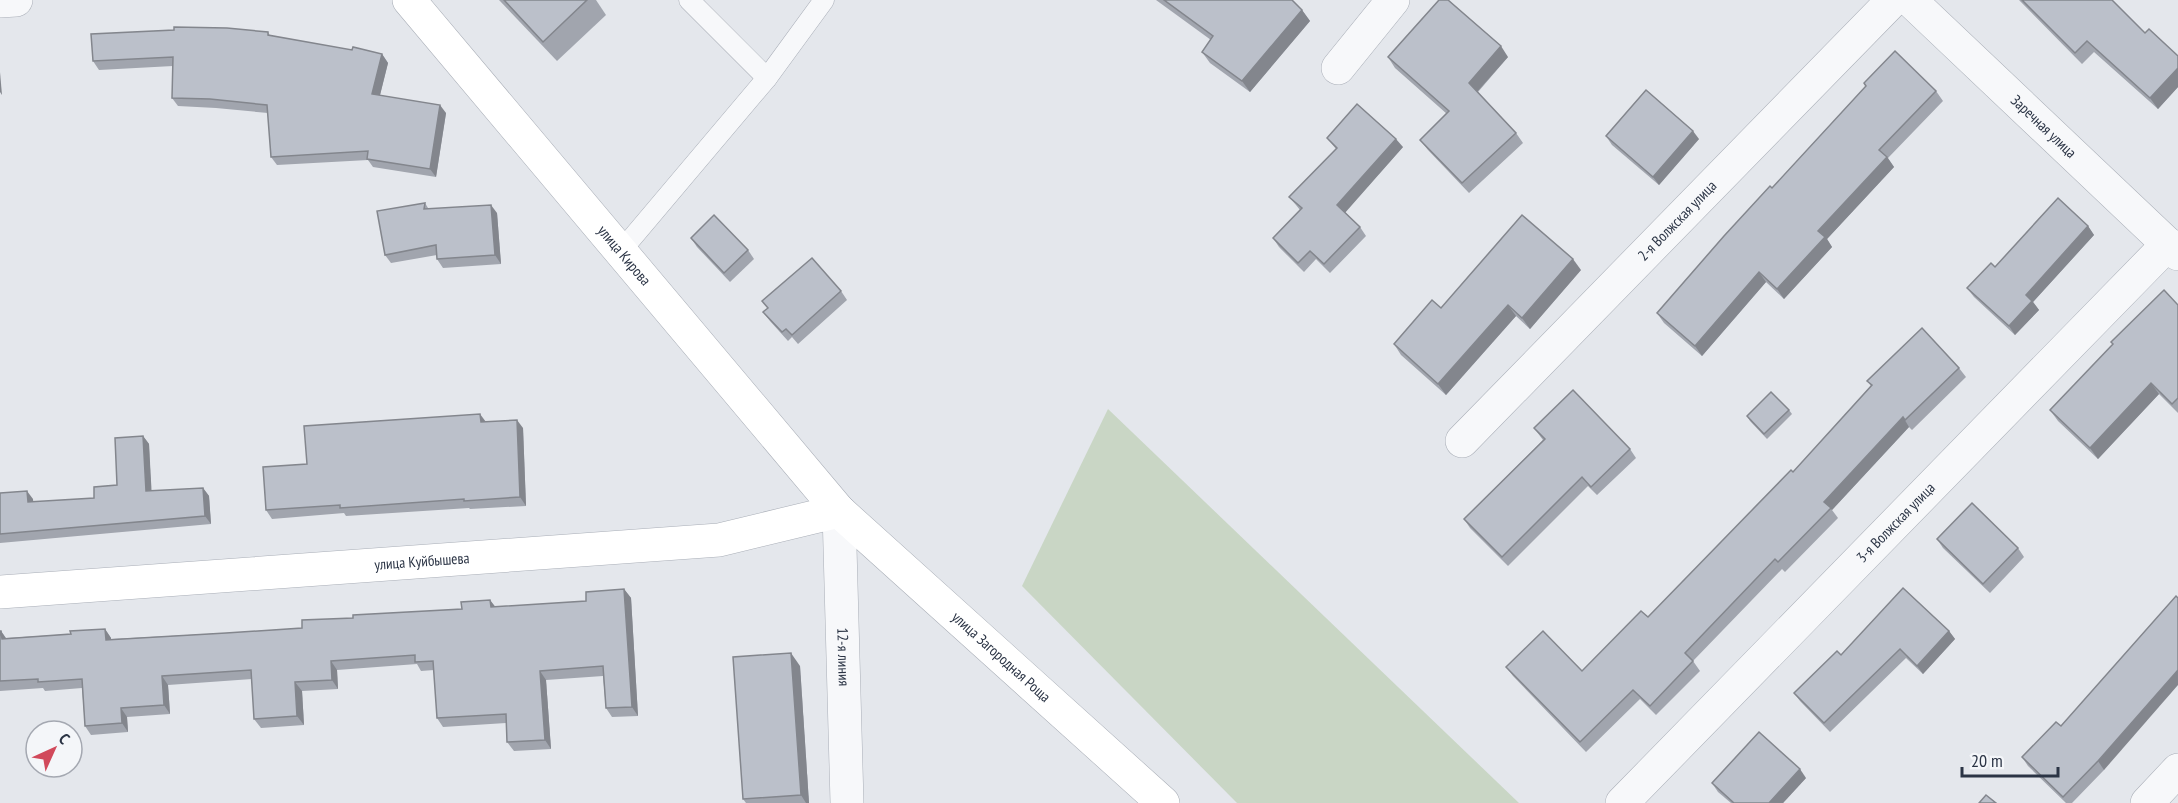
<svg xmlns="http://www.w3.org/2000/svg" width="2178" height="803" font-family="'PT Sans Narrow',sans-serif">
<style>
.green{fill:#c9d6c5}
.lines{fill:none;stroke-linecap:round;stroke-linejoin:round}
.lane-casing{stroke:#a9aeb7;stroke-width:21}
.street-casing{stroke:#a9aeb7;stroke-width:34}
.secondary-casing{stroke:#a9aeb7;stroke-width:34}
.lane{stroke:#f7f8fa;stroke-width:20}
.street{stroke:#f7f8fa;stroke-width:33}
.secondary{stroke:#fff;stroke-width:33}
.wall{fill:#a1a5ae}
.shaded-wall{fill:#83868d}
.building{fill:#bbc0ca;stroke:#83868d;stroke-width:1.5}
.labels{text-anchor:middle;stroke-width:4.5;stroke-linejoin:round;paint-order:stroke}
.street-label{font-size:15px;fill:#2b3445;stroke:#f4f6f9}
</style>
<rect width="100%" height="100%" fill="#e4e7ec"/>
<path class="green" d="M1108 409 1519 803H1237L1022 586Z"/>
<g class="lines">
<g class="lane-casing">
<g id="lane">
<path d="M689 0 767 78"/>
<path d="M621 251 767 78 824 0"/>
</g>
</g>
<g class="street-casing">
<g id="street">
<path id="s1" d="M1910 0 2178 254"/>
<path d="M0 1 16 0"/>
<path d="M1338 68 1393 0"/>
<path id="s2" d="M1462 441 1893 0"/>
<path id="s3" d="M839 511 847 803"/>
<path id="s4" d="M1622 803 2168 244"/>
<path d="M2147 803 2178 770"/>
</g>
</g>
<g class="secondary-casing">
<g id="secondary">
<path id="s5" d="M409 0 839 511 1163 803"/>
<path id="s6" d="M0 592 719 540 839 511"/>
</g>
</g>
<use href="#lane" class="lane"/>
<use href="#street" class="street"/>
<use href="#secondary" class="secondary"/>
</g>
<g class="wall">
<path d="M499 0H596L606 15 557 61Z"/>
<path d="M1156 0H1208L1295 3 1302 10 1310 21 1250 92 1210 63 1202 52 1211 40Z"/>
<path d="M2019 0H2112L2145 33 2178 56V87L2158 109 2094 52 2082 64Z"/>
<path d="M268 32 270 36 352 50 382 54 388 63 380 95 446 113 436 177 373 167 368 160 277 165 271 157 268 113 216 108 178 106 172 98 173 66 99 70 93 61Z"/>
<path d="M1388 57H1508L1478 92 1516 133 1523 143 1469 193 1428 150 1420 140 1447 114 1395 68Z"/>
<path d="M1864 83 1936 91 1943 101 1888 158 1894 167 1827 239 1832 247 1784 299 1766 282 1702 356 1664 323 1657 313 1866 86Z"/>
<path d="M1606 136 1699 139 1659 185 1612 145Z"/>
<path d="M1327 138 1403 147 1345 212 1360 227 1366 236 1330 273 1316 259 1304 272 1279 247 1273 238 1300 210 1296 205 1289 197 1336 149Z"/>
<path d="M425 203 428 208 497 213 501 264 443 268 437 259V255L391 263 385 255Z"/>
<path d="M2088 226 2094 235 2033 302 2039 310 2015 335 1974 297 1967 288 1995 267Z"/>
<path d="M691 238 748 250 754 259 730 282 697 247Z"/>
<path d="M1581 270 1530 329 1516 316 1446 395 1401 355 1394 344 1441 308Z"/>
<path d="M841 291 847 300 798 344 792 337 788 341 770 321 763 312Z"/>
<path d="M2178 305V413L2159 394 2098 459 2058 421 2050 410Z"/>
<path d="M1959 368 1966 377 1912 430 1909 427 1832 510 1838 518 1785 572 1782 569 1693 661 1700 671 1656 715 1640 699 1586 752 1513 676 1506 667 1582 671 1648 617 1793 472 1871 386 1867 381Z"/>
<path d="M1789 410 1792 414 1767 439 1750 421 1747 416Z"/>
<path d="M486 422 523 428 526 506 470 509 469 508 346 516 344 513 272 519 266 510 307 464Z"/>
<path d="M1534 428 1630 449 1636 458 1597 495 1588 486 1508 566 1470 528 1464 519 1543 440Z"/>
<path d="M143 436 149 444 151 491 203 488 209 496 211 524 0 543V493L33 499V502L94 498 117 485Z"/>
<path d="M1937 539 2018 548 2024 557 1990 593 1943 548Z"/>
<path d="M624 589 631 598 638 716 612 717 606 708 603 676 546 680 551 749 514 751 507 742 506 723 443 727 437 718 434 670 421 671 417 664 337 670 338 689 302 691 304 725 261 728 254 719 252 679 168 685 170 714 127 717 128 732 91 735 85 726 82 688 45 691 43 688 0 691V631H1L6 638 71 634 105 629 111 638V639L226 633 302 628 353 618 462 609 490 600 495 607 586 601Z"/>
<path d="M2176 596 2104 770 2072 803H2066L2028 766 2022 757 2061 726Z"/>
<path d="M1949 631 1955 639 1923 674 1906 658 1830 732 1800 701 1794 693 1841 655Z"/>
<path d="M800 666 809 803H746L743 799Z"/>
<path d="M1806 778 1783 803H1731L1718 792 1712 783Z"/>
</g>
<g class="shaded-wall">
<path d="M1302 10 1310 21 1250 92 1242 81Z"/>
<path d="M1501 46 1508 57 1476 93 1469 83Z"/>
<path d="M382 54 388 63 378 103 372 94Z"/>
<path d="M2178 68V87L2158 109 2150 98Z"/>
<path d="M0 72 2 95 0 92Z"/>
<path d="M440 105 446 113 436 177 430 169Z"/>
<path d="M1693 131 1699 139 1659 185 1653 177Z"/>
<path d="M1396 139 1403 147 1344 214 1337 205Z"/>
<path d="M1887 157 1894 167 1827 239 1832 247 1784 299 1777 289 1818 231Z"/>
<path d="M491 205 497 213 501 264 495 255Z"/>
<path d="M2088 226 2094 235 2033 302 2039 310 2015 335 2009 326 2026 295Z"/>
<path d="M1573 259 1581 270 1530 329 1522 318Z"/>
<path d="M1759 272 1766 282 1702 356 1695 346Z"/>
<path d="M1508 305 1516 316 1446 395 1438 384Z"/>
<path d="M2151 383 2159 394 2098 459 2090 448Z"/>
<path d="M480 414 486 422H481Z"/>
<path d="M1903 417 1909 427 1832 510 1824 502Z"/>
<path d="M517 420 523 428 526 506 520 497Z"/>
<path d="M143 436 149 444 152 499 146 491Z"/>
<path d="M203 488 209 496 211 524 205 516Z"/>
<path d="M27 491 33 499 34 510 28 502Z"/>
<path d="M624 589 631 598 638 716 632 707Z"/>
<path d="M490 600 497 609 491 607Z"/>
<path d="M105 629 111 638 112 649 106 640Z"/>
<path d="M1 631 7 640 2 639Z"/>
<path d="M1949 631 1955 639 1923 674 1917 666Z"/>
<path d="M791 653 800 666 809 803H806L801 795Z"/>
<path d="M331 661 337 670 338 689 332 680Z"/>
<path d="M2178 670V685L2104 770 2098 761Z"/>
<path d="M540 671 546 680 551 749 545 740Z"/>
<path d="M162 676 168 685 170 714 164 705Z"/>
<path d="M295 682 302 691 304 725 297 716Z"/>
<path d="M121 708 127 717 128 732 122 723Z"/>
<path d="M1800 769 1806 778 1783 803H1769Z"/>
</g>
<g class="building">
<path d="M504 0H587L543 42Z"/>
<path d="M1164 0H1292L1302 10 1242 81 1202 52 1213 36Z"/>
<path d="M1439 0H1448L1501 46 1469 83 1516 133 1462 183 1420 140 1449 111 1388 57Z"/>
<path d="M2022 0H2112L2145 33 2149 29 2178 56V68L2150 98 2087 41 2075 53Z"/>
<path d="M174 27 227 28 268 32V35L352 50 353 47 382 54 372 94 440 105 430 169 367 159 368 151 271 157 267 105 210 99 172 98 173 57 93 61 91 34 174 30Z"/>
<path d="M1895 51 1936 91 1879 150 1887 157 1818 231 1825 237 1777 289 1759 272 1695 346 1657 313 1724 236 1770 186 1772 188 1866 86 1864 83Z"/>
<path d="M1646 90 1693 131 1653 177 1606 136Z"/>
<path d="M1357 104 1396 139 1337 205 1360 227 1324 264 1310 251 1298 263 1273 238 1302 208 1289 197 1337 148 1327 138Z"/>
<path d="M2058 198 2088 226 2026 295 2032 301 2009 326 1967 288 1991 263 1995 267Z"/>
<path d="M425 203 424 209 491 205 495 255 437 259 436 245 385 255 377 211Z"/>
<path d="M714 215 748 250 724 273 691 238Z"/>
<path d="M1522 215 1573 259 1522 318 1508 305 1438 384 1394 344 1432 300 1441 308Z"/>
<path d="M812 258 841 291 792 335 786 329 782 332 763 312 768 308 762 301Z"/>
<path d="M2164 290 2178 305V398L2172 404 2151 383 2090 448 2050 410 2113 344 2111 342Z"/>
<path d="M1922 328 1959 368 1905 420 1903 417 1824 502 1831 508 1778 562 1775 559 1685 653 1693 661 1650 706 1633 690 1580 742 1506 667 1543 631 1582 671 1641 611 1648 617 1791 470 1793 472 1872 385 1867 381Z"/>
<path d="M1573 390 1630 449 1591 487 1582 477 1502 557 1464 519 1545 439 1534 428Z"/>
<path d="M1771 392 1789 410 1764 434 1747 416Z"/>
<path d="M480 414 481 422 517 420 520 497 464 501V499L340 508V505L266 510 263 467 307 464 304 426Z"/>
<path d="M143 436 146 491 203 488 205 516 0 534V493L27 491 28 502 94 498V487L117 485 115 438Z"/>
<path d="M1972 503 2018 548 1983 584 1937 539Z"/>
<path d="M1903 588 1949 631 1917 666 1900 649 1824 723 1794 693 1837 651 1841 655Z"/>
<path d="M624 589 632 707 606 708 603 666 540 671 545 740 507 742 506 714 437 718 433 661 415 662V655L331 661 332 680 295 682 297 716 254 719 251 670 162 676 164 705 121 708 122 723 85 726 82 679 38 682V679L0 681V631H1L2 639 71 634 70 631 105 629 106 640 226 633 302 628V620L353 618V615L462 609 461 602 490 600 491 607 586 601V592Z"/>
<path d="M2176 596 2178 598V670L2098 761 2063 797 2022 757 2056 722 2061 726Z"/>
<path d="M791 653 801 795 743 799 733 657Z"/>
<path d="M1759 732 1800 769 1769 803H1734L1712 783Z"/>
<path d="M1986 795 1996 803H1979Z"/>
</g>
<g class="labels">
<g class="street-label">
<text dy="5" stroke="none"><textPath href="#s1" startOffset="184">Заречная улица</textPath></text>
<text dy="5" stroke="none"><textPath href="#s2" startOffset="308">2-я Волжская улица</textPath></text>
<text dy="5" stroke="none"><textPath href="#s5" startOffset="334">улица Кирова</textPath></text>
<text dy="5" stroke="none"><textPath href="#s4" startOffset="392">3-я Волжская улица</textPath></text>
<text dy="5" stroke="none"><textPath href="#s6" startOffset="423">улица Куйбышева</textPath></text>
<text dy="5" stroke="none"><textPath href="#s3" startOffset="146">12-я линия</textPath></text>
<text dy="5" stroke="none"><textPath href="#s5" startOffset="886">улица Загородная Роща</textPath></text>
</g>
</g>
<g transform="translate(54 749) rotate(45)"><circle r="28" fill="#f4f6f9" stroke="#a4a8b1" stroke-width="1.5"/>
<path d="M0-4.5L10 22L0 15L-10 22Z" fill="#d1495b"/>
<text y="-9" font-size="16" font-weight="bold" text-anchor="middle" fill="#2b3445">С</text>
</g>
<path d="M1962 767v9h96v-9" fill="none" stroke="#2b3445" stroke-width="3"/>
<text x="1971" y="767" font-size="18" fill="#2b3445" stroke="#f4f6f9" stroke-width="4.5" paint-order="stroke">20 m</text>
</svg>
